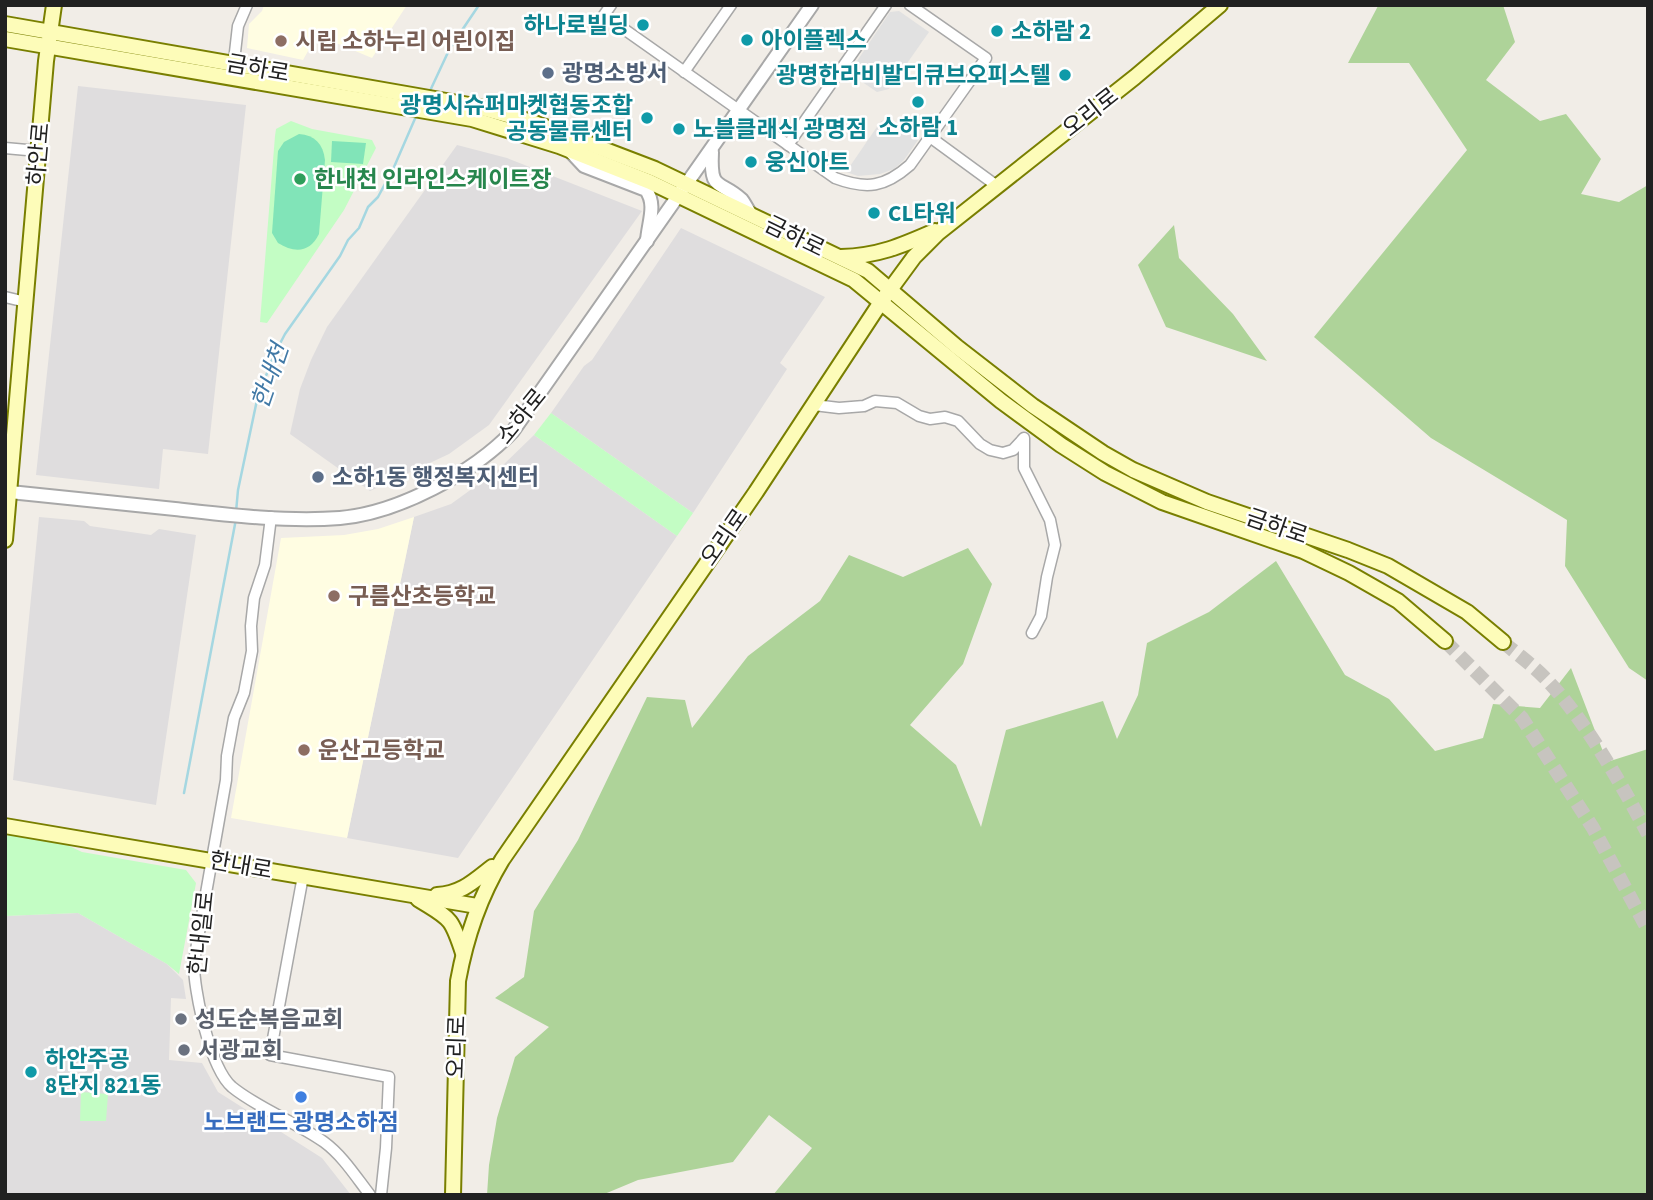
<svg xmlns="http://www.w3.org/2000/svg" width="1653" height="1200" font-family="'Source Sans 3','Noto Sans KR',sans-serif">
<style>
.residential{fill:#dfddde}
.education{fill:#fffde2}
.forest{fill:#aed399}
.park{fill:#c3fdc4}
.pitch{fill:#81e4b8}
.parking{fill:#e1e1e1}
.lines{fill:none;stroke-linecap:round;stroke-linejoin:round}
.stream{stroke:#a5d7e1;stroke-width:2.5}
.secondary-tunnel{stroke:#c7c4bf;stroke-width:14;stroke-dasharray:14 7;stroke-linecap:butt}
.minor-casing{stroke:#a8a8a8;stroke-width:13}
.tertiary-casing{stroke:#a8a8a8;stroke-width:16}
.secondary-casing{stroke:#797f00;stroke-width:18}
.minor{stroke:#fff;stroke-width:10}
.tertiary{stroke:#fff;stroke-width:12}
.secondary{stroke:#fdfcb9;stroke-width:14}
.culture-dot{fill:#0f9aa8;stroke:#fff;stroke-width:2.5}
.education-dot{fill:#8d6e63;stroke:#fff;stroke-width:2.5}
.service-dot{fill:#5c6f8a;stroke:#fff;stroke-width:2.5}
.leisure-dot{fill:#2e9e5b;stroke:#fff;stroke-width:2.5}
.worship-dot{fill:#6b7280;stroke:#fff;stroke-width:2.5}
.shop-dot{fill:#3f7fe0;stroke:#fff;stroke-width:2.5}
.labels{text-anchor:middle;stroke-width:5;stroke-linejoin:round;paint-order:stroke}
.culture-label{font-size:23px;font-weight:bold;fill:#0d838f;stroke:#fff;text-anchor:start}
.education-label{font-size:23px;font-weight:bold;fill:#785e54;stroke:#fff;text-anchor:start}
.street-label{font-size:23px;fill:#212121;stroke:#fff}
.service-label{font-size:23px;font-weight:bold;fill:#4e5e75;stroke:#fff;text-anchor:start}
.leisure-label{font-size:23px;font-weight:bold;fill:#27864d;stroke:#fff;text-anchor:start}
.worship-label{font-size:23px;font-weight:bold;fill:#5b616d;stroke:#fff;text-anchor:start}
.shop-label{font-size:23px;font-weight:bold;fill:#366cbe;stroke:#fff}
.water-label{font-size:24px;font-style:italic;fill:#4179a6;stroke:#fff}
</style>
<rect width="100%" height="100%" fill="#f1ede7"/>
<g class="residential">
<path d="M78 86 246 105 208 454 163 449 159 489 36 475Z"/>
<path d="M457 145 507 158 642 211 489 425 449 454 370 491 290 434 300 389 311 360 327 327Z"/>
<path d="M681 228 825 297 780 363 787 369 693 513 551 413 584 366 592 360Z"/>
<path d="M534 435 677 536 458 858 347 838 414 517 451 504 498 470Z"/>
<path d="M39 517 84 521 90 526 151 535 159 529 196 535 156 805 13 780Z"/>
<path d="M78 913 167 964 183 980 186 999 171 998 169 1060 202 1063 218 1092 322 1158 351 1195H5V916Z"/>
</g>
<g class="education">
<path d="M264 5H407L372 58 317 35 303 60 247 48 249 24 262 11Z"/>
<path d="M414 517 347 838 231 818 281 538 344 535 378 529Z"/>
</g>
<g class="forest">
<path d="M1503 5 1515 42 1486 80 1540 121 1566 114 1601 159 1581 194 1619 202 1648 185V681L1629 668 1565 566 1567 520 1431 438 1314 337 1467 150 1409 63H1348L1378 6Z"/>
<path d="M1174 225 1179 258 1233 314 1267 361 1166 327 1138 265Z"/>
<path d="M968 548 992 584 963 664 910 725 956 765 981 827 1006 730 1103 701 1117 739 1138 695 1147 643 1209 612 1276 561 1345 675 1389 699 1435 751 1483 738 1493 704 1540 708 1571 668 1607 762 1648 749V1195H773L812 1148 769 1115 733 1162 638 1180 602 1195H487L489 1165 497 1118 515 1057 549 1027 495 998 524 977 534 911 578 840 647 697 685 700 692 728 748 656 820 601 849 555 903 577Z"/>
</g>
<g class="park">
<path d="M291 121 312 129 372 140 376 148 344 210 267 323 260 322 275 136 276 129Z"/>
<path d="M551 413 693 513 677 536 534 435Z"/>
<path d="M10 835 67 845 82 852 186 870 196 883 179 974 167 964 78 913 5 916V836Z"/>
<path d="M81 1092 108 1094 106 1121H80Z"/>
</g>
<g class="pitch">
<path d="M299 134C315 135 323 144 325 160L319 234C310 253 294 253 278 243L272 233 278 151 284 142Z"/>
<path d="M332 141 366 143 363 164 331 162Z"/>
</g>
<g class="parking">
<path d="M899 11 929 32 889 89 877 92 849 73 890 12Z"/>
<path d="M887 119 918 140 904 160 894 169 880 174 858 176 846 172 881 121Z"/>
</g>
<g class="lines">
<g class="stream">
<path d="M429 93 450 48 479 5"/>
<path d="M236 512 238 490 257 400 273 357 285 334 340 256 348 240 359 228 368 207 378 197 394 167 417 114"/>
<path d="M184 793 236 519"/>
</g>
<g class="secondary-tunnel">
<path d="M1445 641 1522 718 1593 828 1648 930"/>
<path d="M1503 642C1516 653 1531 664 1544 677 1583 716 1622 785 1648 834"/>
</g>
<g class="minor-casing">
<g id="minor">
<path d="M611 5 604 15 835 178C867 190 885 187 910 165L986 58 910 5"/>
<path d="M233 70 238 26 247 5"/>
<path d="M684 72 731 5"/>
<path d="M930 137 997 186"/>
<path d="M788 145 886 5"/>
<path d="M5 148 38 151"/>
<path d="M5 297 26 302"/>
<path d="M814 405 839 408 864 406 875 401 897 403 919 416 930 419 945 417 958 421 980 444 990 450 1003 453 1013 450 1024 438V468L1050 520 1055 545 1047 577 1041 616 1032 633"/>
<path d="M271 517 265 565 254 598 251 626 252 651 244 693 234 718 227 756 226 780 194 961C193 989 210 1068 232 1087 259 1109 296 1122 324 1142 343 1156 356 1177 370 1195"/>
<path d="M303 876 270 1055 389 1077 386 1148 381 1195"/>
</g>
</g>
<g class="tertiary-casing">
<g id="tertiary">
<path d="M569 150 584 166 646 190C657 205 648 223 647 241"/>
<path d="M712 152C710 193 719 179 742 200 745 204 748 210 751 215"/>
<path d="M10 492C65 498 120 503 175 509 228 515 286 522 340 518 398 513 473 473 513 431L812 5"/>
</g>
</g>
<g class="secondary-casing">
<g id="secondary">
<path d="M5 24 475 106 532 122 655 169 868 271 957 347 1033 406 1103 453 1133 470 1207 502 1348 550 1388 566 1467 612 1503 642"/>
<path d="M5 39 472 119 559 146 650 182 854 280 1001 401 1061 445 1105 473 1162 502 1303 551 1349 573 1398 601 1445 641"/>
<path d="M841 257C878 256 901 246 935 231"/>
<path d="M5 540 46 61 54 5"/>
<path d="M5 826 477 906"/>
<path d="M437 895C461 894 474 881 492 867"/>
<path d="M418 899C450 919 451 916 463 953"/>
<path d="M453 1195 458 981C466 937 479 898 502 860L756 492 881 302 914 257 938 233 1135 77 1220 5"/>
</g>
</g>
<use href="#minor" class="minor"/>
<use href="#tertiary" class="tertiary"/>
<use href="#secondary" class="secondary"/>
</g>
<g class="culture-dot">
<circle cx="643" cy="25" r="7"/>
<circle cx="997" cy="31" r="7"/>
<circle cx="747" cy="40" r="7"/>
<circle cx="1065" cy="75" r="7"/>
<circle cx="918" cy="102" r="7"/>
<circle cx="647" cy="118" r="7"/>
<circle cx="679" cy="129" r="7"/>
<circle cx="751" cy="162" r="7"/>
<circle cx="874" cy="213" r="7"/>
<circle cx="31" cy="1072" r="7"/>
</g>
<g class="education-dot">
<circle cx="281" cy="41" r="7"/>
<circle cx="334" cy="596" r="7"/>
<circle cx="304" cy="750" r="7"/>
</g>
<g class="service-dot">
<circle cx="548" cy="73" r="7"/>
<circle cx="318" cy="477" r="7"/>
</g>
<circle class="leisure-dot" cx="300" cy="179" r="7"/>
<g class="worship-dot">
<circle cx="181" cy="1019" r="7"/>
<circle cx="184" cy="1050" r="7"/>
</g>
<circle class="shop-dot" cx="301" cy="1097" r="7"/>
<g class="labels">
<g class="culture-label">
<text x="629" y="33" text-anchor="end">하나로빌딩</text>
<text x="1011" y="39">소하람 2</text>
<text x="761" y="48">아이플렉스</text>
<text x="1051" y="83" text-anchor="end">광명한라비발디큐브오피스텔</text>
<text x="633" y="113" text-anchor="end">광명시슈퍼마켓협동조합<tspan x="633" dy="26">공동물류센터</tspan></text>
<text x="918" y="135" text-anchor="middle">소하람 1</text>
<text x="693" y="137">노블클래식 광명점</text>
<text x="765" y="170">웅신아트</text>
<text x="888" y="221">CL타워</text>
<text x="45" y="1067">하안주공<tspan x="45" dy="26">8단지 821동</tspan></text>
</g>
<g class="education-label">
<text x="295" y="49">시립 소하누리 어린이집</text>
<text x="348" y="604">구름산초등학교</text>
<text x="318" y="758">운산고등학교</text>
</g>
<g class="street-label">
<text transform="translate(258 68) rotate(10)" y="8">금하로</text>
<text transform="translate(1090 112) rotate(-38)" y="8">오리로</text>
<text transform="translate(38 154) rotate(-85)" y="8">하안로</text>
<text transform="translate(795 236) rotate(26)" y="8">금하로</text>
<text transform="translate(521 416) rotate(-51)" y="8">소하로</text>
<text transform="translate(1277 526) rotate(19)" y="8">금하로</text>
<text transform="translate(724 537) rotate(-55)" y="8">오리로</text>
<text transform="translate(241 865) rotate(10)" y="8">한내로</text>
<text transform="translate(201 933) rotate(-84)" y="8">한내일로</text>
<text transform="translate(456 1047) rotate(-88)" y="8">오리로</text>
</g>
<g class="service-label">
<text x="562" y="81">광명소방서</text>
<text x="332" y="485">소하1동 행정복지센터</text>
</g>
<g class="leisure-label">
<text x="314" y="187">한내천 인라인스케이트장</text>
</g>
<g class="worship-label">
<text x="195" y="1027">성도순복음교회</text>
<text x="198" y="1058">서광교회</text>
</g>
<g class="shop-label">
<text x="301" y="1130">노브랜드 광명소하점</text>
</g>
<g class="water-label">
<text transform="translate(270 376) rotate(-71)" y="8">한내천</text>
</g>
</g>
<rect width="1653" height="1200" fill="none" stroke="#212121" stroke-width="14"/>
</svg>
